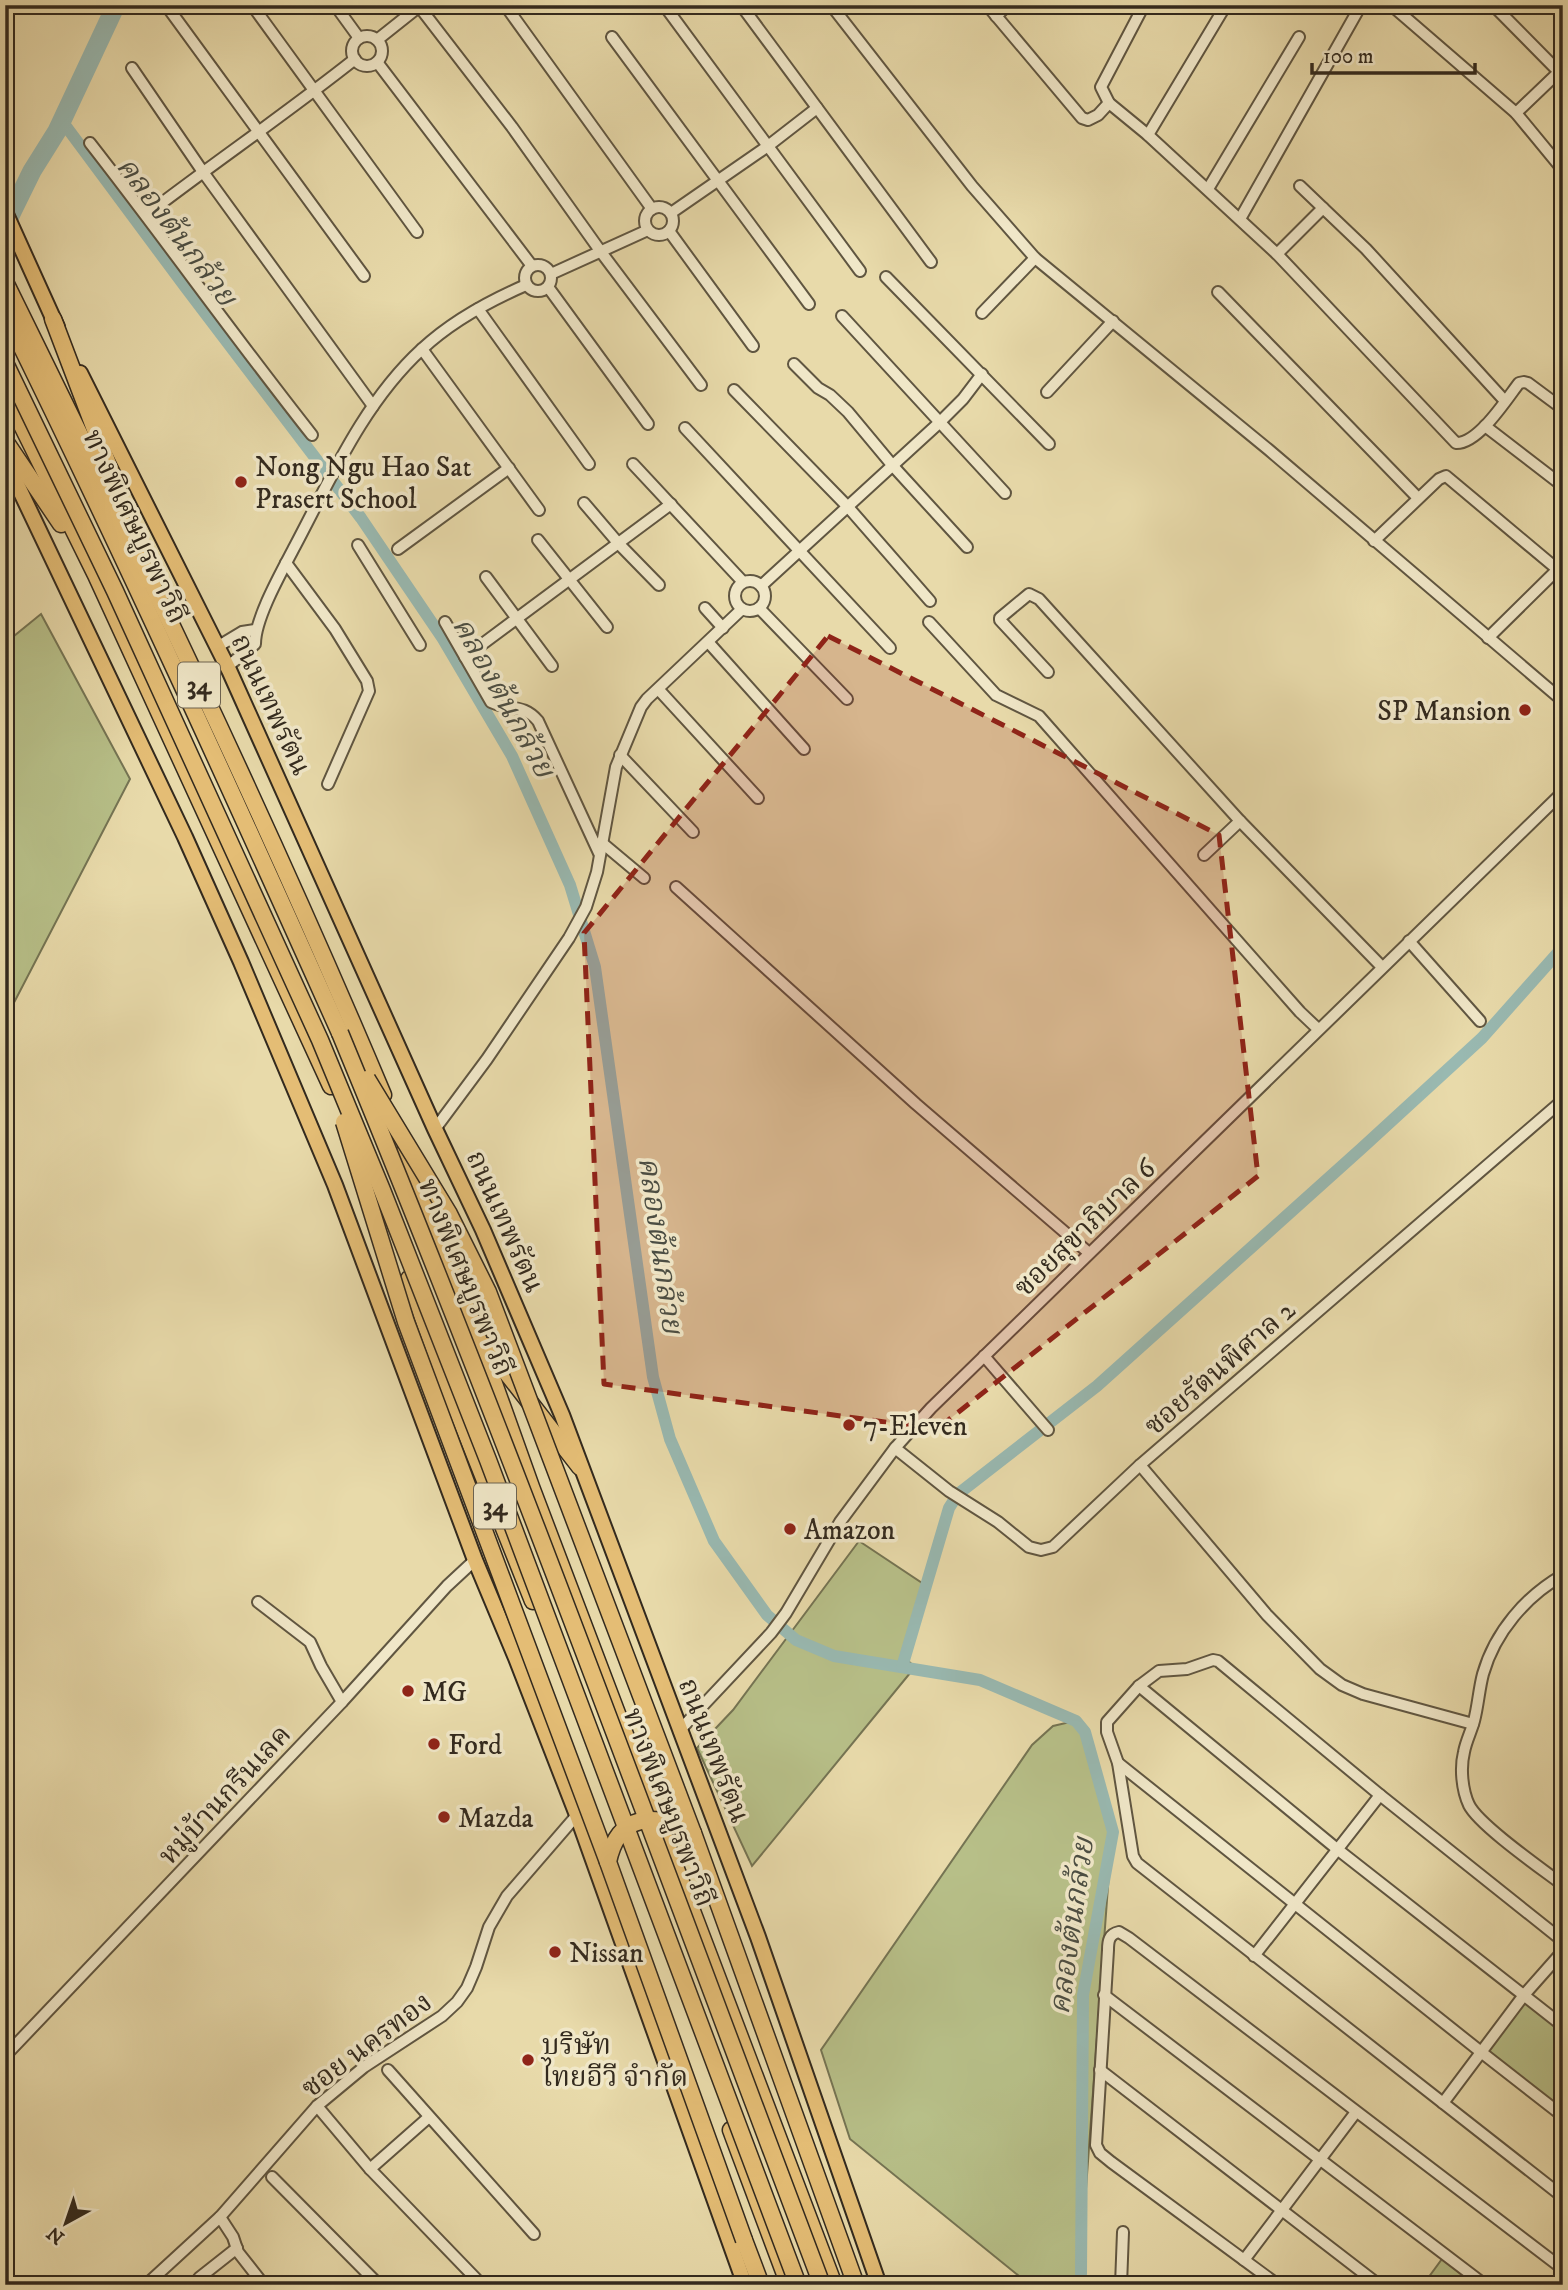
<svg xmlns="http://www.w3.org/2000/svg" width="1568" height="2290" font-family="'IM FELL DW Pica','Noto Serif Thai',serif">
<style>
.green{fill:#b7bf88;stroke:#757453;stroke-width:2}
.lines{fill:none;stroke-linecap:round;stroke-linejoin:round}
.canal{stroke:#99b9b1;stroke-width:12}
.river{stroke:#99b9b1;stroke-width:19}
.minor-casing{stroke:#605641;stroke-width:14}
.major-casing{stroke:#332a1e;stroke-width:18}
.highway-casing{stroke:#332a1e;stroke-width:19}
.minor{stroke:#f0e7c8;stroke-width:10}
.major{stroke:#e4bd75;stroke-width:14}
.highway{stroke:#e4bd75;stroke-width:16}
.highway-bridge-casing{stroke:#332a1e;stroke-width:19;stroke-linecap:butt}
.highway-bridge{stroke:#e4bd75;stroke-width:16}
.marked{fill:#8f2418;fill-opacity:0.2;stroke:#8f2418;stroke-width:5;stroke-dasharray:14 9;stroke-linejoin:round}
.poi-dot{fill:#8f2418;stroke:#f0e7c8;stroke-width:2.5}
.labels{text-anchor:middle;stroke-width:7;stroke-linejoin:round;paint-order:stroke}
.shield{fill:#f0e7c8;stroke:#6c6351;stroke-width:2}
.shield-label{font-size:26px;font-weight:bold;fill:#332a1e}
.poi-label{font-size:28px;fill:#332a1e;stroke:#f0e7c8;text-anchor:start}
.street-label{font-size:28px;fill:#332a1e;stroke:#f0e7c8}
.water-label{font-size:30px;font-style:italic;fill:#4c4e43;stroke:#f0e7c8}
</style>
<rect width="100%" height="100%" fill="#e8daaa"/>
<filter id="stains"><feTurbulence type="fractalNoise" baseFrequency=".00286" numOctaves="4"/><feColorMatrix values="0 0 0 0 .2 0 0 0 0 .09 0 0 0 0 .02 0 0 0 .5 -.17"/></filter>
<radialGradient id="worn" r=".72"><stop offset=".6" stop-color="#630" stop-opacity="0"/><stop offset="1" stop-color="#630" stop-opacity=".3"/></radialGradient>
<g class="green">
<path d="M41 614 130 779 5 1020V635L9 640Z"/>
<path d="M859 1541 925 1585 906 1659 915 1667 752 1866 697 1748 733 1710Z"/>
<path d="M1070 1722 1088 1737 1112 1831 1079 2285H1030L850 2139 821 2050 1032 1745 1053 1726Z"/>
<path d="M1524 1997 1563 2027V2114L1482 2052Z"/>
<path d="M1442 2259 1475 2285H1423Z"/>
</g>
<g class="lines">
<g class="canal">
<path d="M62 121 186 288 361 518 443 639 512 756 570 885 595 967 653 1377 670 1439 714 1541 767 1615 796 1640 834 1656 980 1680 1076 1721 1085 1732 1113 1832 1083 1995 1081 2274"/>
<path d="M902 1667 949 1508 958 1494 1097 1386 1362 1148 1482 1038 1563 947"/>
</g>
<path class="river" d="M5 226 32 171 57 131 116 5"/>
<g class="minor-casing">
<g id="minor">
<path d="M166 5 364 276"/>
<path d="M252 5 417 232"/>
<path d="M335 5 359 38"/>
<path d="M418 5 512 127 601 252 701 385"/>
<path d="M505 5 652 209"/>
<path d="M664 5 860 271"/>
<path d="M741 5 931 262"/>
<path d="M831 5 972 186 1035 258 1269 450 1563 701"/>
<path d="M987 5 1082 118 1088 120 1098 115 1109 103"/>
<path d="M1144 5 1101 87 1109 103 1148 135 1277 254 1456 443C1478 444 1506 400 1519 383L1524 382 1528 383 1563 409"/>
<path d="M1391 5 1516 113 1563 170"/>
<path d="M1493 5 1563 76"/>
<path d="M996 16 1008 5"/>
<circle cx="367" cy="51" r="15"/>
<path d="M612 37 809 304"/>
<path d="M377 40 421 5"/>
<path d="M377 62 532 266"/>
<path d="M132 68 203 172 373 406"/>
<path d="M1516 113 1562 69"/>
<path d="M1148 135 1226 5"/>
<path d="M90 143C165 239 236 339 312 435"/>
<path d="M1300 186 1323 208"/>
<path d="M1208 189 1299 37"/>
<circle cx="659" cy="221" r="14"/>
<path d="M671 213 768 146 817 108"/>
<path d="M146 215C215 162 287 113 355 59"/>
<path d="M1240 219 1361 5"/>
<path d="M669 231 753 346"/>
<path d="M1277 254 1323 208 1366 249 1505 401"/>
<circle cx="538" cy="278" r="13"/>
<path d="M551 274 648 230"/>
<path d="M886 277 1049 444"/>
<path d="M548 287 648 424"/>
<path d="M1218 292 1418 498"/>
<path d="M478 309 589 464"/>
<path d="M982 313 1035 258"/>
<path d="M842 316 1005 493"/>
<path d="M422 349 539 510"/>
<path d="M794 364 818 388 830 395 848 412 893 466 967 547"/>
<path d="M734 390 848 507 930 601"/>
<path d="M1047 392 1113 321"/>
<path d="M1485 426 1563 486"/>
<path d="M685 428 890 648"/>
<path d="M633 464 743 582"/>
<path d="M584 503 619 544 659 585"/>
<path d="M538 540 607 627"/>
<path d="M1374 541 1439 479 1446 476 1563 574"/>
<path d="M358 545 420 645"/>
<path d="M398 549 509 468"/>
<path d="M286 563 335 629 367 681 369 691 328 784"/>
<path d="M486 577 552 666"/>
<circle cx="750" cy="596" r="15"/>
<path d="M761 586 939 423 963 399 982 374"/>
<path d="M705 608 723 628"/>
<path d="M759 608 847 699"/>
<path d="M445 622 491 702C509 711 523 703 538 721L599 853"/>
<path d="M929 622 996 695 1039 716 1300 1012 1318 1029"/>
<path d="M1488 638 1557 570"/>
<path d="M709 643 804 749"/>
<path d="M217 647 242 632 255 630"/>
<path d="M465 657 671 504"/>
<path d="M227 667 255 644C255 618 282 571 295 546 331 478 364 402 422 349 452 321 489 301 526 285"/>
<path d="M1048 672 1000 620V618L1029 594 1039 599 1240 821 1382 967"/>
<path d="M659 690 758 798"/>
<path d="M620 755 693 832"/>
<path d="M601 842 644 878"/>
<path d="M1204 855 1240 821"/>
<path d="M676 887 916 1104 1089 1253"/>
<path d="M1409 941 1480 1021"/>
<path d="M435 1129 487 1059 569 938 586 907 597 872 616 767 641 707 647 699 742 609"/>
<path d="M984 1356 1048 1430"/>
<path d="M895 1448 949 1491 998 1522 1029 1547 1041 1550 1053 1547 1140 1465 1563 1100"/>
<path d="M1140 1465 1267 1615 1320 1669 1342 1685 1363 1694 1473 1724"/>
<path d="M1563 1575C1526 1596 1495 1632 1483 1674 1479 1689 1478 1706 1474 1721 1471 1732 1466 1741 1464 1752 1460 1768 1462 1790 1469 1805 1479 1825 1542 1869 1563 1885"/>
<path d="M258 1602 310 1642 321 1666 342 1702"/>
<path d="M1139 1686 1337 1849 1563 2026"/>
<path d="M679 1731 771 1633 786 1613 840 1522 895 1448 931 1408 1563 792"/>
<path d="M1118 1763 1481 2052 1563 2116"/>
<path d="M1563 1941 1380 1795 1218 1661 1213 1660 1187 1669 1159 1671 1139 1686 1107 1722V1732L1118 1763 1133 1856 1137 1863 1563 2197"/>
<path d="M1254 1956 1380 1795"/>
<path d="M1104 1995 1485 2285"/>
<path d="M5 2056 342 1702 447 1586 475 1560"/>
<path d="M388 2070 534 2234"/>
<path d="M1100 2070 1379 2285"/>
<path d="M1443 2103 1524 1995 1563 1951"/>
<path d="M317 2106 370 2169"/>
<path d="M429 2117 370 2169 482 2285"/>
<path d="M272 2177 379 2285"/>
<path d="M220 2217 233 2237 238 2252 264 2285"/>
<path d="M1244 2260 1356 2112"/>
<path d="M146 2285 220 2217 317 2106 364 2067 442 2016 457 2002 467 1988 476 1967 489 1927 507 1896 577 1815"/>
<path d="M204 2285 199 2278 237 2248"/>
<path d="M1121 2285 1123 2232"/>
<path d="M1278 2285 1111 2162 1100 2153 1096 2145 1108 1950C1108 1941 1109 1934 1119 1932L1129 1938 1563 2269"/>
</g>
</g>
<g class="major-casing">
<g id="major">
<path d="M5 212 57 327"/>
<path d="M80 373 229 670 435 1129 483 1230 562 1415 758 1937 879 2285"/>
<path d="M5 459 185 837 241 962 335 1185 475 1560 516 1658 577 1815 745 2285"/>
</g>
</g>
<g class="highway-casing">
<g id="highway">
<path d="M5 282C137 550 267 819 383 1095"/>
<path d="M5 313C122 550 232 792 340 1033"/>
<path d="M53 319 118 490"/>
<path d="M5 391 96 575 331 1086"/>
<path d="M5 441 61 524"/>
<path d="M405 1151 476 1333 531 1487 834 2285"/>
<path d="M409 1279 451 1395 533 1601"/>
<path d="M486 1346 580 1467"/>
<path d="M693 1833 856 2285"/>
<path d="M731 2130 789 2285"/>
<path d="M744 2240 761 2285"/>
</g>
</g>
<use href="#minor" class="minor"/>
<use href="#major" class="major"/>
<use href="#highway" class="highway"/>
<g class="highway-bridge-casing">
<g id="highway-bridge">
<path d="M5 363 115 591 320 1040 382 1190 488 1460 798 2285"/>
<path d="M340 1033C511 1446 664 1867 822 2285"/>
<path d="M367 1079 449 1214 488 1292 693 1833"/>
<path d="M344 1122 406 1322 608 1862"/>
<path d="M693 1833C655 1812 618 1813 608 1862L744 2240"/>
</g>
</g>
<use href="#highway-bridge" class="highway-bridge"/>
</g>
<path class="marked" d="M828 636 1219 835 1258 1176 937 1429 604 1384 584 933Z"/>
<g class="poi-dot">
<circle cx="241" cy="482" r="7"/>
<circle cx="1525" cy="710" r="7"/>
<circle cx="849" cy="1425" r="7"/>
<circle cx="790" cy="1529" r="7"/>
<circle cx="408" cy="1691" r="7"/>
<circle cx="434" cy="1744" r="7"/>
<circle cx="444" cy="1817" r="7"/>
<circle cx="555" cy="1952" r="7"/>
<circle cx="528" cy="2060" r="7"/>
</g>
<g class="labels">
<g class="shield">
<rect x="178" y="662.5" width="42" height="45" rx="5"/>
<rect x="474" y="1483.5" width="42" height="45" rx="5"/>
</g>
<g class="shield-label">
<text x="199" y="694">34</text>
<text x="495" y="1515">34</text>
</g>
<g class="poi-label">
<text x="255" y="476">Nong Ngu Hao Sat<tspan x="255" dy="32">Prasert School</tspan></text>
<text x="1511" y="720" text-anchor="end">SP Mansion</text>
<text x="863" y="1435">7-Eleven</text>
<text x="804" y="1539">Amazon</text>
<text x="422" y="1701">MG</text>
<text x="448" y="1754">Ford</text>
<text x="458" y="1827">Mazda</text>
<text x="569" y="1962">Nissan</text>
<text x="542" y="2054">บริษัท<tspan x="542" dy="32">ไทยอีวี จำกัด</tspan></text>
</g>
<g class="street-label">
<text transform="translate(136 526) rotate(65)" y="10">ทางพิเศษบูรพาวิถี</text>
<text transform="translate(272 704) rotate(65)" y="10">ถนนเทพรัตน</text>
<text transform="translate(506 1221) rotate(66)" y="10">ถนนเทพรัตน</text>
<text transform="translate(1084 1227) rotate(-44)" y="10">ซอยสุขาภิบาล 6</text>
<text transform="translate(467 1277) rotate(68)" y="10">ทางพิเศษบูรพาวิถี</text>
<text transform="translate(1219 1367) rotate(-41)" y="10">ซอยรัตนพิศาล 2</text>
<text transform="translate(715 1750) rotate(69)" y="10">ถนนเทพรัตน</text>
<text transform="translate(224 1794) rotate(-47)" y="10">หมู่บ้านกรีนเลค</text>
<text transform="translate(670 1807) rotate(69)" y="10">ทางพิเศษบูรพาวิถี</text>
<text transform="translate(366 2044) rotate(-37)" y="10">ซอย นครทอง</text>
</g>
<g class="water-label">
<text transform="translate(177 231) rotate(53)" y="10">คลองต้นกล้วย</text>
<text transform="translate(504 697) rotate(61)" y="10">คลองต้นกล้วย</text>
<text transform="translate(661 1245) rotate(82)" y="10">คลองต้นกล้วย</text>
<text transform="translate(1071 1926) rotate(-82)" y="10">คลองต้นกล้วย</text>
</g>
</g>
<rect width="1568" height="2290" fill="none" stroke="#e8daaa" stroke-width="28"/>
<rect x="7" y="7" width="1554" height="2276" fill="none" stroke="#332a1e" stroke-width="3.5"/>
<rect x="14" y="14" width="1540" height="2262" fill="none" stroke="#332a1e" stroke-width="2"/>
<g transform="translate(66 2223) rotate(220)" stroke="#f0e7c8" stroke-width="5" paint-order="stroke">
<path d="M0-5L12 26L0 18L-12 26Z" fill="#332a1e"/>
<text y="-10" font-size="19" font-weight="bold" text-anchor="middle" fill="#332a1e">N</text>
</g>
<path d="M1312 63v10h163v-10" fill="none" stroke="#332a1e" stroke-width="3.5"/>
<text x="1323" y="63" font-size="21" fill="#332a1e" stroke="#f0e7c8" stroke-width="5" paint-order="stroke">100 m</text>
<rect width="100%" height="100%" filter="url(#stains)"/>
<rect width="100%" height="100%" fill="url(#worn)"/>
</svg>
